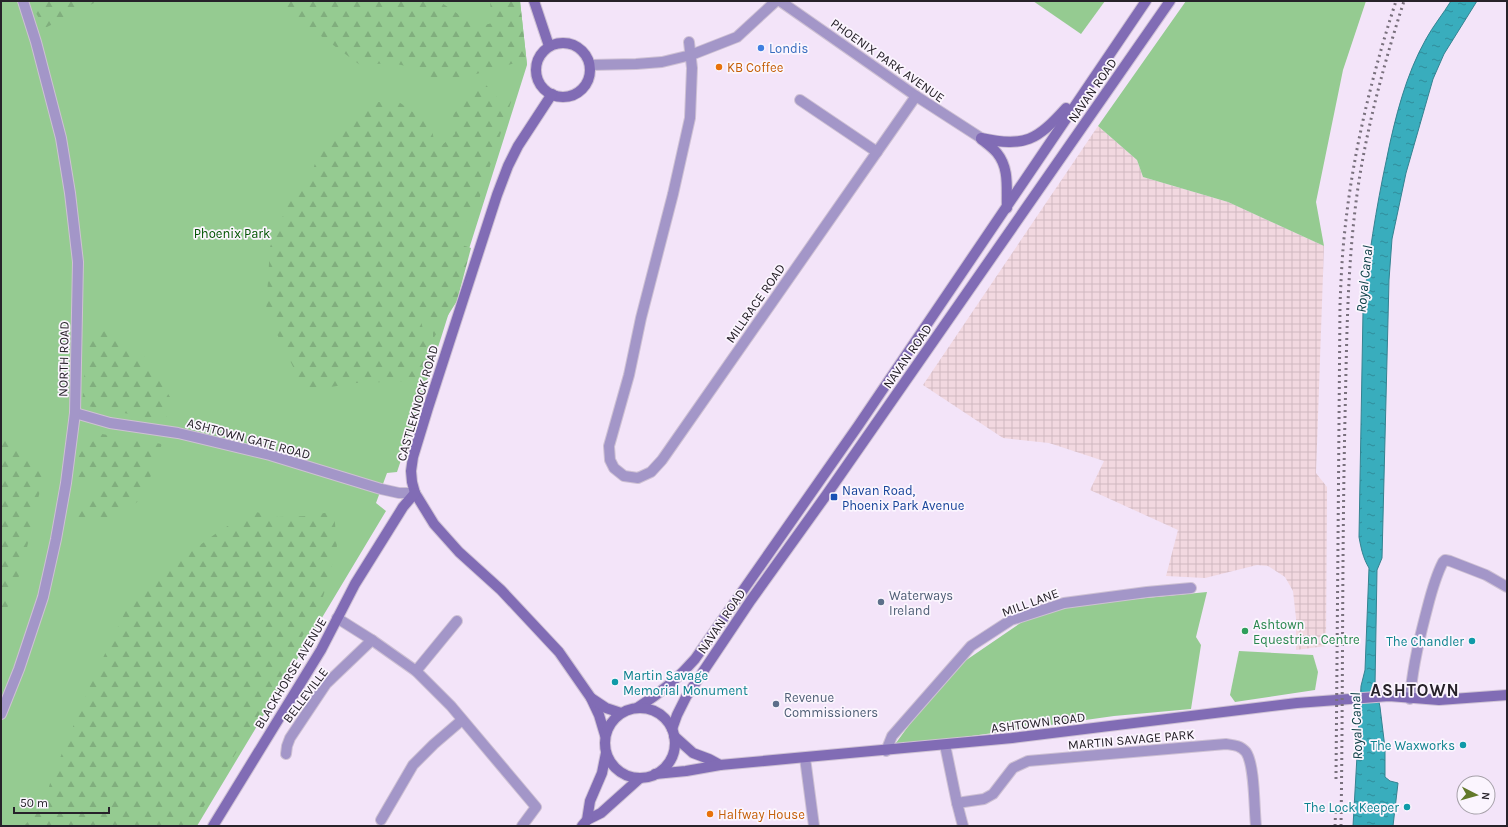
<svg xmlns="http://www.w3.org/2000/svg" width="1508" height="827" font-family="Karla,sans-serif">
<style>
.industrial{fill:url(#industrial-grid)}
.green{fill:#95cb91}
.forest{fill:url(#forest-firs)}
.water{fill:url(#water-ripples);stroke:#348391}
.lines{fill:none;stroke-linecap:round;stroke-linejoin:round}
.street-casing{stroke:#cec1d4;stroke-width:12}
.secondary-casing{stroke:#cec1d4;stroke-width:12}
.street{stroke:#a396c8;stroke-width:10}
.secondary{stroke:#816cb5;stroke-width:10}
.rail{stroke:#79707d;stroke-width:3;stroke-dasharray:2 4;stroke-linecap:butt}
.shop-dot{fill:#3f7fe0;stroke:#fbf5fe;stroke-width:1.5}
.food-dot{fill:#e8710a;stroke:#fbf5fe;stroke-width:1.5}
.transit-dot{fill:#1a4fb4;stroke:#fbf5fe;stroke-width:1.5}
.service-dot{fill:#5c6f8a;stroke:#fbf5fe;stroke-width:1.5}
.leisure-dot{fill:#2e9e5b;stroke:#fbf5fe;stroke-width:1.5}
.culture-dot{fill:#0f9aa8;stroke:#fbf5fe;stroke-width:1.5}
.labels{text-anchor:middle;stroke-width:3.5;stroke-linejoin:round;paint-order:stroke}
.shop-label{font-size:13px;fill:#366cbe;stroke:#fbf5fe;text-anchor:start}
.street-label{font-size:13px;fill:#27222a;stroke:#fbf5fe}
.food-label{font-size:13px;fill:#c56008;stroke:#fbf5fe;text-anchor:start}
.park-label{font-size:13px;fill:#005400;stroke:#fbf5fe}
.transit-label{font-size:13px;fill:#164399;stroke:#fbf5fe;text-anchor:start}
.service-label{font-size:13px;fill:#4e5e75;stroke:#fbf5fe;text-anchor:start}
.leisure-label{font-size:13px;fill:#27864d;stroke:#fbf5fe;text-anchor:start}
.culture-label{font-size:13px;fill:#0d838f;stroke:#fbf5fe;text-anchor:end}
.water-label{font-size:14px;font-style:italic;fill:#0c4047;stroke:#fbf5fe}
.district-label{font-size:17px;font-weight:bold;letter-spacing:1px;fill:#27222a;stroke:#fbf5fe}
</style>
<defs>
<pattern id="industrial-grid" width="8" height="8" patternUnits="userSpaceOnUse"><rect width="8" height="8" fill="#f2d8e0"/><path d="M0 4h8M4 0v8" fill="none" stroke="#d0b9c0"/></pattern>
<pattern id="forest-firs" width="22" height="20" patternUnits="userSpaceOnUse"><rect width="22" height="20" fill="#95cb91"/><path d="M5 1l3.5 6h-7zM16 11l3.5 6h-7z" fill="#80ae7d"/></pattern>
<pattern id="water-ripples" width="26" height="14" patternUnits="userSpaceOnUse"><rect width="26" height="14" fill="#39adbd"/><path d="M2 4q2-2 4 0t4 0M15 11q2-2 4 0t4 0" fill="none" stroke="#308c9a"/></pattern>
</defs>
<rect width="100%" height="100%" fill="#f3e4f9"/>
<path class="industrial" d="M1098 126 1137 160 1143 177 1228 202 1324 246 1316 473 1327 487 1326 646 1296 650V618L1293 591 1285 577 1268 566 1257 565 1205 578 1166 576 1178 530 1090 490 1104 461 1049 443 1003 438 923 385Z"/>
<g class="green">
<path d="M1 1H520L527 65 440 341 401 460 397 472 387 473 376 503 386 511 197 826H1Z"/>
<path d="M1033 1H1105L1081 34Z"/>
<path d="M1186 1H1366L1343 70 1316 202 1324 246 1228 202 1143 177 1137 160 1098 126Z"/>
<path d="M1207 592 1196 637 1201 645 1191 709 1114 716 893 747 918 713 962 663 1022 622 1074 605Z"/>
<path d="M1239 651 1313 655 1318 672 1315 690 1235 702 1230 695Z"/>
</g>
<g class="forest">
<path d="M46 1H98L45 28 34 10Z"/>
<path d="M274 1H439L477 27 492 23 490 1H520L527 65 515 63 455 80 424 76 415 68 392 63 360 65Z"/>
<path d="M486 85 499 99H512L473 218 456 226 462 245 471 248 457 301 433 339V320L419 314 430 355 424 376 415 381 356 383 305 391 266 312 270 247 290 199 310 179 319 151 341 125 373 102H399L431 125 436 150 455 134 453 115 475 86Z"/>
<path d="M107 329 145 357 170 397 166 421 82 405 87 343Z"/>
<path d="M6 433 44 473 23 565 1 625V434Z"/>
<path d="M102 434 162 444 143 498 108 522 74 519 112 477 78 484 79 452Z"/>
<path d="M252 511 278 517 309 516 334 511 337 548 323 597 278 683 192 826H24L44 804 51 780 91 683 134 593 218 532Z"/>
</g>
<path class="water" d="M1451 1H1477L1444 54 1433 79 1406 173 1392 239 1389 280 1382 558 1377 570 1375 686 1376 702H1379L1380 707 1385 748V777L1390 781 1398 783 1393 826H1353L1361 686 1365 670 1369 568C1363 558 1361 548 1359 537L1363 311C1368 259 1376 208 1387 157 1395 118 1406 74 1426 39 1433 26 1443 14 1451 1Z"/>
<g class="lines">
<g class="street-casing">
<g id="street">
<path d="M780 1 916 96 981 138"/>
<path d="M689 42 692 68 690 118 673 194 641 318 629 375 609 446 610 460 614 468 624 476 638 478 651 472 662 460 916 96"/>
<path d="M590 65 636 64 662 62 691 55 737 37 776 1"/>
<path d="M800 100 877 152"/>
<path d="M75 413 110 423 178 433 270 455 381 489 399 493H415"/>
<path d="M337 618 372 640 416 671 451 706 536 807 522 826"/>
<path d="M416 671 457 621"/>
<path d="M1410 699C1412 671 1418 644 1425 617 1430 598 1434 579 1443 562L1445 560 1450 561 1486 575 1507 587"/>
<path d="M1 714 19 669 43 597 56 539 66 483 75 413 78 262 70 193 61 138 36 42 23 1"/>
<path d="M945 745 957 803 963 826"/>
<path d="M886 751 892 736 971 646 1011 620 1064 603 1147 592 1191 588"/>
<path d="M286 754 287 746 290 738 326 684 372 640"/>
<path d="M805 758 814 826"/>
<path d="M957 803 984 799 993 794 1013 768 1028 761 1226 744C1233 745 1240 745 1246 752 1255 765 1254 809 1256 826"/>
<path d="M381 820 413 765 434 744 462 720"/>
</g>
</g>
<g class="secondary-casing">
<g id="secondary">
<path d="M534 1 549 46"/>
<circle cx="563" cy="70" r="27"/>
<path d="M552 94 518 146 508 166 497 195 428 408 413 457 411 471 412 482 415 493 434 524 459 552 501 590 559 652 591 698 599 715 605 735"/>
<path d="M981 138C1025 148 1037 140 1066 108"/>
<path d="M981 139C986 143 993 148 997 153 1010 169 1006 189 1007 208"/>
<path d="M591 698 606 708 621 713"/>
<path d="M637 708C659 694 678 679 695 659L858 426 1146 1"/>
<circle cx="640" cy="743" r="35"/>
<path d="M672 729 677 715 686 697 751 600 827 494 1170 1"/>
<path d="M674 736 693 753 709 759 720 765"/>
<path d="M655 774 686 771 720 765 1012 738 1297 703 1389 696 1439 700 1507 695"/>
<path d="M587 820 601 813 640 778"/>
<path d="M213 826 321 650 355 584 403 507 415 493"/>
<path d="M582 826 587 820 590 801 602 773 606 753"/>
</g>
</g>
<use href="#street" class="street"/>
<use href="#secondary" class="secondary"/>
<g class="rail">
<path d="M1336 779 1340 305C1341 280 1342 255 1345 229 1353 152 1372 75 1396 1"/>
<path d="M1335 826 1336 803"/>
<path d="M1341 826C1343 690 1342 553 1345 417 1347 332 1347 246 1362 163 1372 108 1387 54 1404 1"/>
</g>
</g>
<circle class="shop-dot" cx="761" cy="48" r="4"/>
<g class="food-dot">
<circle cx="719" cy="67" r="4"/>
<circle cx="710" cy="814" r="4"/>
</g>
<rect class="transit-dot" x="830" y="493" width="8" height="8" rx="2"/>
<g class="service-dot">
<circle cx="881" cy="602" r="4"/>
<circle cx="776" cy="704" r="4"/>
</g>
<circle class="leisure-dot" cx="1245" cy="631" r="4"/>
<g class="culture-dot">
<circle cx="1472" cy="641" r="4"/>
<circle cx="615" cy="682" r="4"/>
<circle cx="1463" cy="745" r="4"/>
<circle cx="1407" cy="807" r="4"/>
</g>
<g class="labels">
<g class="shop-label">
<text x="769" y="53">Londis</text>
</g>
<g class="street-label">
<text transform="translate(888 60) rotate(35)" y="5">PHOENIX PARK AVENUE</text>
<text transform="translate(1092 90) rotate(-55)" y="5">NAVAN ROAD</text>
<text transform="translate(755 303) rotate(-55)" y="5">MILLRACE ROAD</text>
<text transform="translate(907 356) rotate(-55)" y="5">NAVAN ROAD</text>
<text transform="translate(63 359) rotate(-89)" y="5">NORTH ROAD</text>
<text transform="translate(417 403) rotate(-74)" y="5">CASTLEKNOCK ROAD</text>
<text transform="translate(249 438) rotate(15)" y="5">ASHTOWN GATE ROAD</text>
<text transform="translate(1030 602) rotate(-20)" y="5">MILL LANE</text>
<text transform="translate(721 621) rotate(-56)" y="5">NAVAN ROAD</text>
<text transform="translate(290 673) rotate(-59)" y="5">BLACKHORSE AVENUE</text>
<text transform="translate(305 695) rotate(-53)" y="5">BELLEVILLE</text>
<text transform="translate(1038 722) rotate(-7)" y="5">ASHTOWN ROAD</text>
<text transform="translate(1131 739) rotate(-5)" y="5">MARTIN SAVAGE PARK</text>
</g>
<g class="food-label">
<text x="727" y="72">KB Coffee</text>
<text x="718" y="819">Halfway House</text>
</g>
<g class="park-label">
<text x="232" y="238">Phoenix Park</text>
</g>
<g class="transit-label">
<text x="842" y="495">Navan Road,<tspan x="842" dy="15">Phoenix Park Avenue</tspan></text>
</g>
<g class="service-label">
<text x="889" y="600">Waterways<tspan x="889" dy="15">Ireland</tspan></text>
<text x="784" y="702">Revenue<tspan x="784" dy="15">Commissioners</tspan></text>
</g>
<g class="leisure-label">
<text x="1253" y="629">Ashtown<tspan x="1253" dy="15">Equestrian Centre</tspan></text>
</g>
<g class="culture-label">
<text x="1464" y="646">The Chandler</text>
<text x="623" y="680" text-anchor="start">Martin Savage<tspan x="623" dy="15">Memorial Monument</tspan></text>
<text x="1455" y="750">The Waxworks</text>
<text x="1399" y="812">The Lock Keeper</text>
</g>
<g class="water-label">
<text transform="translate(1364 279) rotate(-84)" y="5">Royal Canal</text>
<text transform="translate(1356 726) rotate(-92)" y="5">Royal Canal</text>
</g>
<g class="district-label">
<text x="1415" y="696">ASHTOWN</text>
</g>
</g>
<rect width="1508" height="827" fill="none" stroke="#27222a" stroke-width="4"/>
<g transform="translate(1476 795) rotate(96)"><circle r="19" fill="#fbf5fe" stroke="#a6a1a9"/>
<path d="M0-3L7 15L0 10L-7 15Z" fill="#63792b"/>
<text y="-6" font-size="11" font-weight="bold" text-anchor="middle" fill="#27222a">N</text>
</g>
<path d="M14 807v6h95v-6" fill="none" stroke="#27222a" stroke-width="2"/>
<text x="20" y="807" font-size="12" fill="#27222a" stroke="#fbf5fe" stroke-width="3" paint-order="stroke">50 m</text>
</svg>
